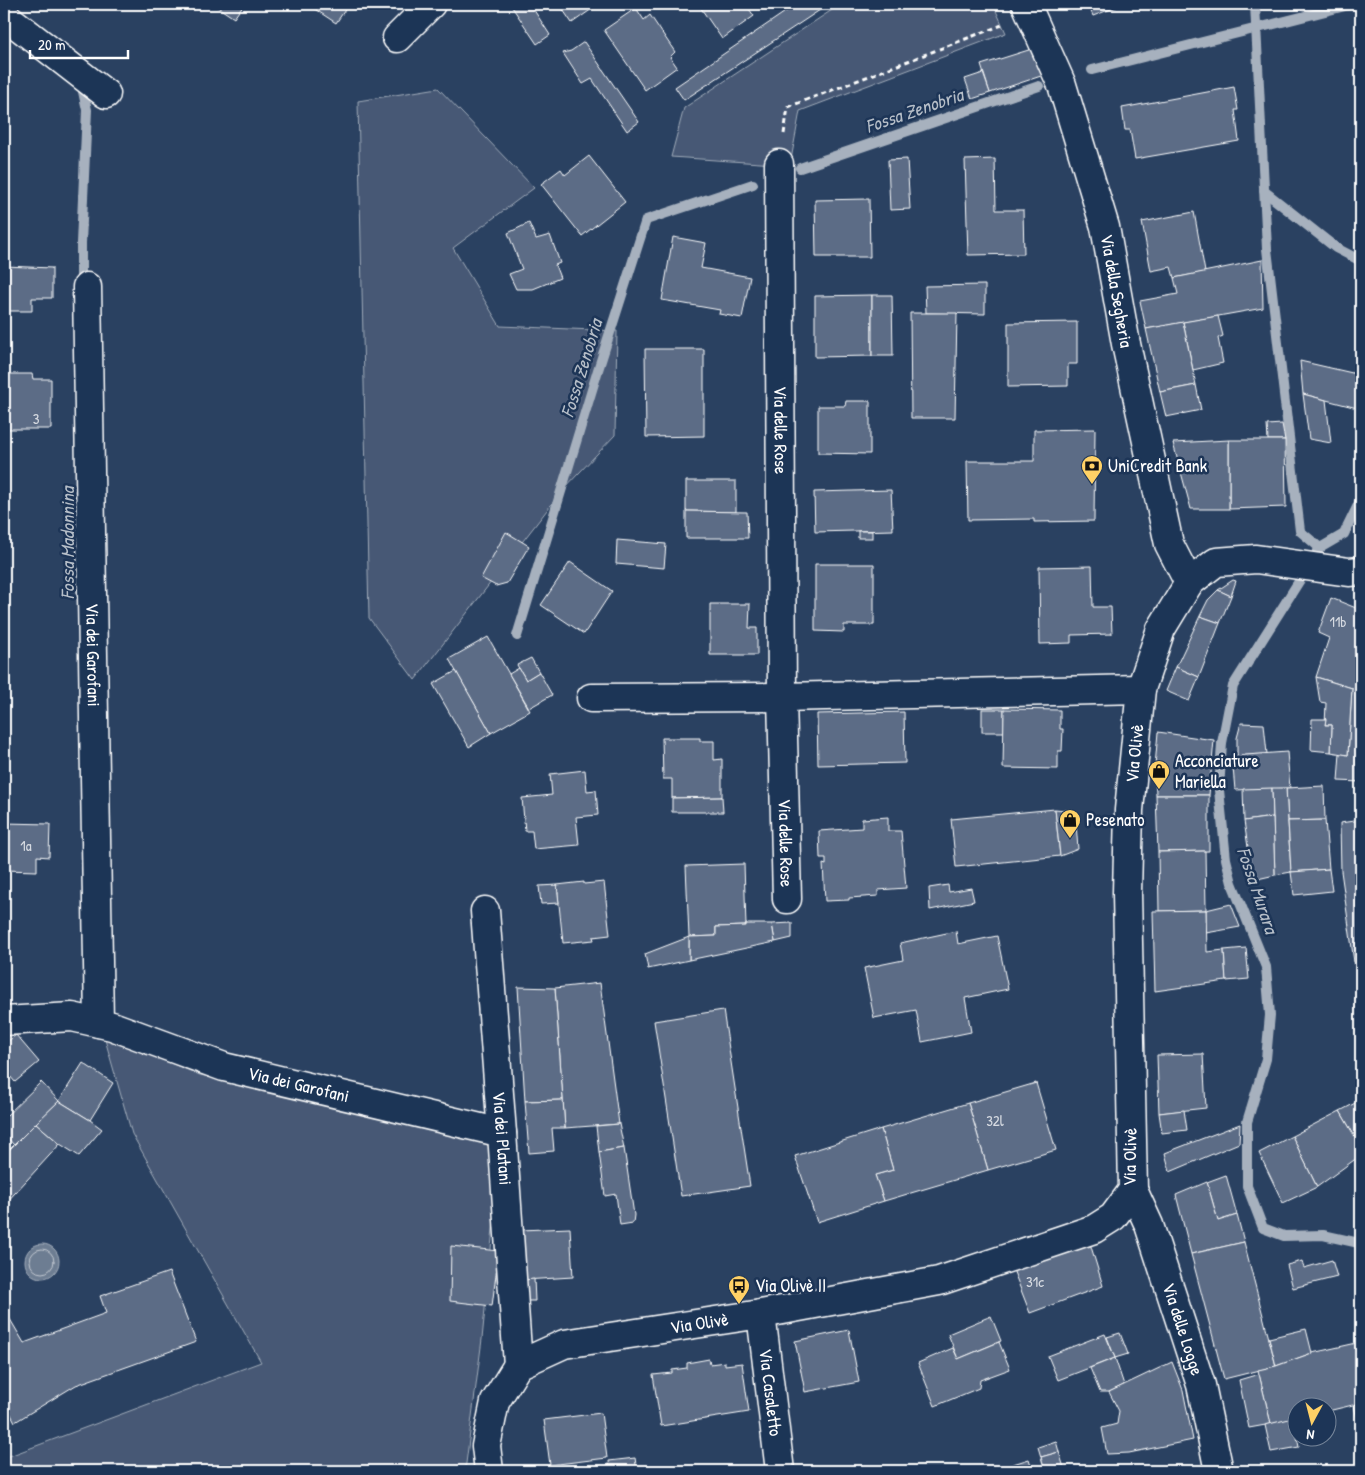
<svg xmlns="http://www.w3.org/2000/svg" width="1365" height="1475" font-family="'Patrick Hand',sans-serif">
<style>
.green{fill:#465975;stroke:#a2acba}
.water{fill:#6d7d92;stroke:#a7b1be}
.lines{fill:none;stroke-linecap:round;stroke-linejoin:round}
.shore{stroke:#c5cbd3;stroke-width:1}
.stream{stroke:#a7b1be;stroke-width:10}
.building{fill:#5b6c86;stroke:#fff}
.minor-casing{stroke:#fff;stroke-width:31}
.tertiary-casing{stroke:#fff;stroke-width:31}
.path{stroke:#fff;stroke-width:3;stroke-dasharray:5 4;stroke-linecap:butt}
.minor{stroke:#1d3557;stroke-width:28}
.tertiary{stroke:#1d3557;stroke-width:28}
.labels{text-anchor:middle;stroke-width:5;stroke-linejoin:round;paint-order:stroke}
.number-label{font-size:15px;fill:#d6dae1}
.street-label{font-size:18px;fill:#fff;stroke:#1d3557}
.poi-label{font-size:18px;fill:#fff;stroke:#1d3557;text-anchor:start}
.water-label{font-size:19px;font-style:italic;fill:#b6bec8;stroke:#1d3557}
</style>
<rect width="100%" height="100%" fill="#2a4161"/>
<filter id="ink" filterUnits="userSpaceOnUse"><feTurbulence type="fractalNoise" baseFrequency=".02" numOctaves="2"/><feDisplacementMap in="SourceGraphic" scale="10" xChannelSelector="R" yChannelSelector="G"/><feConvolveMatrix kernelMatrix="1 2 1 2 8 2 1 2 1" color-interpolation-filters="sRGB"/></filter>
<g filter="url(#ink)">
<g class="green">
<path d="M841 4H993L1006 33 800 111 790 165 671 157 684 108Z"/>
<path d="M438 88 534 188 453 248 500 326 617 331 615 435 561 492 415 680 369 618 358 101Z"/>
<path d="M104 1036 200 1075 492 1139 495 1208 482 1339 465 1471H4V1458L261 1362 132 1134Z"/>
</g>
<circle class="water" cx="42" cy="1261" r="17"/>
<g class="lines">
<circle class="shore" cx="42" cy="1261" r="12"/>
<g class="stream">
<path d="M1255 4 1267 249 1300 531 1320 548"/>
<path d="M1092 70 1353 4"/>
<path d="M800 168 1039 86"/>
<path d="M1264 191 1336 248 1361 261"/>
<path d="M81 287V243L87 110 82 87"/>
<path d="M1361 499 1344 534 1320 548 1233 686 1222 743 1219 790 1226 859 1232 883 1266 967 1270 1015 1266 1059 1247 1122V1186L1263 1228 1284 1236 1323 1235 1359 1243 1361 1245"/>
<path d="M517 636 598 370 646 220 753 184"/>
</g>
</g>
<g class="building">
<path d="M213 4H244L234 18Z"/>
<path d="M307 4H349L336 23Z"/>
<path d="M510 4H530L550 35 537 44Z"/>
<path d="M559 4H599L572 23Z"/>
<path d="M698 4H750L747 6 754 16 722 39Z"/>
<path d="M797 4H829L684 100 675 87Z"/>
<path d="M1088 4H1124L1093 16Z"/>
<path d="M636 8 644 20 650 15 675 52 670 57 677 67 645 90 604 30Z"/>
<path d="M584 42 639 122 627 131 592 79 583 84 563 53 571 51Z"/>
<path d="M1035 48 1044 75 990 93 981 65Z"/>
<path d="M983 73 990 93 972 99 965 79Z"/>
<path d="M1234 87 1238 110H1235L1239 141 1135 159 1130 130H1125L1122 108Z"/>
<path d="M589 156 625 202 582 236 541 184 561 169 565 175Z"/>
<path d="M907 159 910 209 890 210 888 160Z"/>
<path d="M995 159 996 210H1023L1024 254 968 255 965 160Z"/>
<path d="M869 199 870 257H816L815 200Z"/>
<path d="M1194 212 1205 272 1174 278 1171 267 1151 271 1142 222Z"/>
<path d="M529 223 536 239 550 235 560 263 555 265 560 278 533 289H516L509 274 522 269 508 233Z"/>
<path d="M673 237 706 243 701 268 750 277 742 318 719 314 720 310 662 300Z"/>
<path d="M1262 260 1263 308 1146 329 1140 301 1178 294 1174 278Z"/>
<path d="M4 266 52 268V298H32V311H4Z"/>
<path d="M985 285V314L926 313 925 286Z"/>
<path d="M872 295V356L815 357V296Z"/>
<path d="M872 295H892L893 356H872Z"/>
<path d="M910 313H957L955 418H911Z"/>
<path d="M1218 316 1223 336 1218 338 1223 363 1193 370 1183 322Z"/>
<path d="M1077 322V364H1068V386L1008 387V323Z"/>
<path d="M1183 322 1196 385 1160 392 1146 329Z"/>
<path d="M645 349H704V436L646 437Z"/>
<path d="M1300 361 1361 375V409L1303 394Z"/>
<path d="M4 374H32L33 379H51V429H4Z"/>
<path d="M1196 385 1201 410 1166 417 1160 392Z"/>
<path d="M1303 394 1326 400 1331 443 1309 439Z"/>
<path d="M846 401H870V454L818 453V406H845Z"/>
<path d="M1282 424 1285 440H1268L1267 425Z"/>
<path d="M1095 429 1094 521 1034 522V519L968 520 967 461H1034V430Z"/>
<path d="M1229 440H1285L1286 507 1229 509Z"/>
<path d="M1229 440V509H1191L1173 443Z"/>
<path d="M686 481H736V512L686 511Z"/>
<path d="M891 490 893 530 815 532 814 492Z"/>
<path d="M686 511 747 512 748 538H686Z"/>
<rect x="858" y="531" width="14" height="7"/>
<path d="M506 532 529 546 507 583 496 586 481 578Z"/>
<path d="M617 540 666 544 664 568 616 564Z"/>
<path d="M570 562 612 591 584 634 541 605Z"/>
<path d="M815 564H874V625H844V632L815 631Z"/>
<path d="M1092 566 1093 607H1111L1112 634 1071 635V643L1040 644 1039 567Z"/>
<path d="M1233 580 1236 581 1231 596 1218 590Z"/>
<path d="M1218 590 1231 596 1220 623 1200 616 1208 600Z"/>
<path d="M1331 598 1361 610V782L1338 781 1340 753 1348 755 1352 688 1316 677 1329 638 1318 633Z"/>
<path d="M710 604H750L749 628H757V655H710Z"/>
<path d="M1200 616 1220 623 1199 677 1176 667Z"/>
<path d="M4 628H7L6 664H4Z"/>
<path d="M488 637 530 711 491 733 449 659Z"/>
<path d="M531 658 539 672 526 680 517 665Z"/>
<path d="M1176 667 1199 677 1189 701 1166 691Z"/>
<path d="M519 668 526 680 539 672 552 695 529 708 509 674Z"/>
<path d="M456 671 491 733 469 747 433 684Z"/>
<path d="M1316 677 1352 688 1348 755 1331 752 1332 725H1325L1326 703 1320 702Z"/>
<rect x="982" y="709" width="22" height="23"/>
<path d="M1004 709 1060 710V729H1063L1062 751H1058V769L1003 768Z"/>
<path d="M904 712 905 763 818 765 817 714Z"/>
<path d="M1312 719H1326L1325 725H1332L1331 752 1311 750Z"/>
<path d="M1241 723 1264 724 1267 754 1237 756V738Z"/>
<path d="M1158 732 1214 740 1209 795H1156L1155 766Z"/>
<path d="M662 738H700V741H714V760L722 759V797L672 798V779H663Z"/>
<path d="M1287 752 1290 788 1235 790 1232 756Z"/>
<path d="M585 770 587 791 596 790 598 815 576 817 579 845 534 849 532 831H525L522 798 552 795 550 774Z"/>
<path d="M1324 786 1325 820 1288 821 1286 788Z"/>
<path d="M1272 788 1273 817 1244 821 1243 789Z"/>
<path d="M1272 788H1286L1291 872 1275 875Z"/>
<path d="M1156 795H1209V851L1158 852Z"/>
<path d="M722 797 723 812H672V798Z"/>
<path d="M1055 809 1060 856 956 867 951 819Z"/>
<path d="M1055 809 1075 811 1078 849 1060 856Z"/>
<path d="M888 817V831H901L906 888 878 890V896L849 898V900L825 901 823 864 826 865V858H820L819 831 862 828V819Z"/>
<path d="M1273 817 1275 875 1253 880 1244 821Z"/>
<path d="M1325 820 1329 869 1291 872 1288 821Z"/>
<path d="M1361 820V1011L1341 871 1340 823Z"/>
<path d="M4 823 50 824 49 857 37 856V871L4 870Z"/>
<path d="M1205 851 1206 910 1159 911 1158 852Z"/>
<path d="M744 864 746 926 716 927V936L689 937 686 866Z"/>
<path d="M1329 869 1332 891 1294 895 1291 872Z"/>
<path d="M584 882V884L604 882 610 935 593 937 594 940 563 943 557 885Z"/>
<path d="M557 885 559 903 541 904 539 886Z"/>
<path d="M948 885 949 892 971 888 974 901 930 910 929 888Z"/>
<path d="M1231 904 1240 927 1206 933V910Z"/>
<path d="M1206 910 1207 952 1224 950 1226 981 1155 991 1153 911Z"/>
<path d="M792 923V938L775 942 772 924Z"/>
<path d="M746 924H772L775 942 689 960V937L716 936V927L746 926Z"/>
<path d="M956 931 958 944 997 936 1008 989 965 998 971 1032 922 1042 916 1010 874 1018 864 968 903 960 900 943Z"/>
<path d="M689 937V960L648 969 645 954Z"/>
<path d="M1246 948 1249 979 1226 981 1224 950Z"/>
<path d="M600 983 619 1124 565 1128 555 988Z"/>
<path d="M518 987 555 988 563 1100 525 1101Z"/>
<path d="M723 1010 750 1186 681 1196 654 1021Z"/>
<path d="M16 1035 39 1062 15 1082 4 1069V1044Z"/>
<path d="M1203 1054 1206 1108 1159 1113 1157 1055Z"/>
<path d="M83 1063 113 1083 90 1120 59 1101Z"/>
<path d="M41 1082 59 1101 14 1145 4 1134V1118Z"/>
<path d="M1036 1083 1056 1150 988 1170 968 1103Z"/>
<path d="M563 1100 565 1128H552L554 1151 529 1153 525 1101Z"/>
<path d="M1361 1100V1147L1340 1111Z"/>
<path d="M59 1101 90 1120 102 1129 79 1156 60 1144 36 1123Z"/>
<path d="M968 1103 988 1170 884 1201 875 1175 893 1170 881 1129Z"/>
<path d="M1184 1110 1187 1130 1162 1133 1159 1113Z"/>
<path d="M1340 1111 1361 1147V1155L1317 1187 1292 1136Z"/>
<path d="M36 1123 60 1144 4 1205V1155Z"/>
<path d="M619 1124 624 1148 599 1152 596 1126Z"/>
<path d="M1240 1124 1239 1143 1170 1172 1165 1153Z"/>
<path d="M881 1129 893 1170 875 1175 884 1201 817 1222 795 1156Z"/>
<path d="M1292 1136 1317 1187 1283 1203 1259 1153Z"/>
<path d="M624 1148 634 1215 633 1223 620 1225 616 1194 605 1196 599 1152Z"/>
<path d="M1226 1175 1237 1215 1218 1221 1207 1182Z"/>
<path d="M1207 1182 1218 1221 1237 1215 1244 1242 1191 1254 1176 1195Z"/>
<path d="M570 1228 573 1277 524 1280 520 1230Z"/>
<path d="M1089 1240 1103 1286 1030 1313 1012 1267Z"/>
<path d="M1244 1242 1276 1366 1224 1379 1191 1254Z"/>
<path d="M451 1246 499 1251 492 1306 450 1301Z"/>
<path d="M1332 1260 1337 1277 1293 1288 1287 1265 1302 1261 1304 1268Z"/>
<path d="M169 1272 196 1342 76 1385 15 1422 4 1401V1309L24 1343 106 1313 100 1296Z"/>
<path d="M534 1279 535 1301H525L524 1280Z"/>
<path d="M991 1316 1001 1341 958 1359 948 1334Z"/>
<path d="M1306 1329 1312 1353 1276 1366 1269 1338Z"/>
<path d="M849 1330 859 1382 805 1392 795 1341Z"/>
<path d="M1120 1333 1128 1354 1115 1358 1107 1337Z"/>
<path d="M1105 1334 1115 1358 1058 1380 1048 1356Z"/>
<path d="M999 1342 1010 1369 980 1380 979 1388 935 1406 918 1363 953 1348 958 1359Z"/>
<path d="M1361 1342V1403L1328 1411V1408H1298V1418L1271 1424 1258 1370 1276 1366 1312 1353Z"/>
<path d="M1115 1358 1124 1385 1109 1392H1100L1090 1368Z"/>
<path d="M709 1359 710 1364 725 1362V1365L742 1363 749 1412 661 1426 653 1375 672 1373V1370L687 1368V1363Z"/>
<path d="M1172 1362 1183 1390 1193 1440 1129 1453 1107 1454 1102 1428 1117 1424 1119 1411 1109 1392Z"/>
<path d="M1259 1374 1271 1424 1249 1428 1239 1380Z"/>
<path d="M1361 1403V1440L1354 1405Z"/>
<path d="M601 1413 607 1458 550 1465 544 1420Z"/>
<path d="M1293 1418 1299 1447 1271 1452 1265 1425Z"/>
<path d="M1056 1441 1059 1452 1041 1457 1038 1447Z"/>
<path d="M1059 1452 1065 1471H1045L1041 1457Z"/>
<path d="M635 1458 637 1471H610L609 1461Z"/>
<path d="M1029 1459 1033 1471H991Z"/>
<path d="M1198 1466 1199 1471H1165Z"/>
</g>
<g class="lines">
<g class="minor-casing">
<g id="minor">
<path d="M4 15 106 94"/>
<path d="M397 38 431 4"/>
<path id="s1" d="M779 164 782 697 787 899"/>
<path id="s2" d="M87 287 99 1023"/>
<path d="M591 698 782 697 1141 689"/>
<path id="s3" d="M485 911 502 1133 518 1365"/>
<path id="s4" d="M4 1021 72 1017 112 1026 224 1067 502 1133"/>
<path id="s5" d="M1133 1190 1149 1225 1201 1385 1219 1471"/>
<path id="s6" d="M761 1314 780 1471"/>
</g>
</g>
<g class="tertiary-casing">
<g id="tertiary">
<path id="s7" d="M1026 4 1062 85 1105 227 1126 344 1169 544 1189 583"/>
<path id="s8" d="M489 1471 486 1446 495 1402 518 1365 564 1344 761 1314 939 1281 1094 1229 1113 1217 1133 1190 1127 893 1129 810 1141 689 1161 629 1189 583 1216 562 1256 559 1349 572 1361 571"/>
</g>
</g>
<path class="path" d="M784 134 788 107 1002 25"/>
<use href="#minor" class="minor"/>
<use href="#tertiary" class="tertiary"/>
</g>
</g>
<defs>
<g id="bank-pin" transform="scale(1.125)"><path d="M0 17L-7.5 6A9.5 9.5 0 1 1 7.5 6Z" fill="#ffd166" stroke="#1d3557"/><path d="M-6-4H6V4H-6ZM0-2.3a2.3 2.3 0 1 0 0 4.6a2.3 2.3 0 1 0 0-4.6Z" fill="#111"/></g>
<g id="shop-pin" transform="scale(1.125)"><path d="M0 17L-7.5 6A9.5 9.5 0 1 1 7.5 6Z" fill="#ffd166" stroke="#1d3557"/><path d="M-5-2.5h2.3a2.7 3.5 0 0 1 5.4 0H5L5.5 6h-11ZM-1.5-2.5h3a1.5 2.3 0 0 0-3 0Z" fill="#111"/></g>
<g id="bus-pin" transform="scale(1.125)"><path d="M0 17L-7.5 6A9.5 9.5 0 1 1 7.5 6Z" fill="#ffd166" stroke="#1d3557"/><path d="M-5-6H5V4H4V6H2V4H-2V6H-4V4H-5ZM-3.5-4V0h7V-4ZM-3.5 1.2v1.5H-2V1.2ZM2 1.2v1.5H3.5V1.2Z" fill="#111"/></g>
</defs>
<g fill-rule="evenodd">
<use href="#bank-pin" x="1092" y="466"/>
<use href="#shop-pin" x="1159" y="771"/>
<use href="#shop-pin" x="1070" y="820"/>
<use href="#bus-pin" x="739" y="1286"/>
</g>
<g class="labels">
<g class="number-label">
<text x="36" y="424">3</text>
<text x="1338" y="627">11b</text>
<text x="26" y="851">1a</text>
<text x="995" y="1126">32l</text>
<text x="1035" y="1287">31c</text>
</g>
<g class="street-label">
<text dy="6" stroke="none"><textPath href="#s7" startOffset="302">Via della Segheria</textPath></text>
<text dy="6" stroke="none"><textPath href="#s1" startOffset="266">Via delle Rose</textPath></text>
<text dy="6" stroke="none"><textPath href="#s2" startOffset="368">Via dei Garofani</textPath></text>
<text dy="6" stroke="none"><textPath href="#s8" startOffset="1201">Via Olivè</textPath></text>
<text dy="6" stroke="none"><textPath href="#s1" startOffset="679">Via delle Rose</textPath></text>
<text dy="6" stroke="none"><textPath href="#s4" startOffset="305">Via dei Garofani</textPath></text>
<text dy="6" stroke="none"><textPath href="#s3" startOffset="228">Via dei Platani</textPath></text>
<text transform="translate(1130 1157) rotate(-89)" y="6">Via Olivè</text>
<text dy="6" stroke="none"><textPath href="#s8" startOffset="301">Via Olivè</textPath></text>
<text dy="6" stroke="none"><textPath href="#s5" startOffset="148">Via delle Logge</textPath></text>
<text dy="6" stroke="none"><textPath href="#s6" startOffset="79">Via Casaletto</textPath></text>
</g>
<g class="poi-label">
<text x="1108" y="472">UniCredit Bank</text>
<text x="1175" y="767">Acconciature<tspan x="1175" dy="21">Mariella</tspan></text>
<text x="1086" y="826">Pesenato</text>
<text x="755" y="1292">Via Olivè II</text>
</g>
<g class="water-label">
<text transform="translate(914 110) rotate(-19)" y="7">Fossa Zenobria</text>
<text transform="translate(581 368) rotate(-73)" y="7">Fossa Zenobria</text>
<text transform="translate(67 543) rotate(-90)" y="7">Fossa Madonnina</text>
<text transform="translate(1258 890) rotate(71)" y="7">Fossa Murara</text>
</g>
</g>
<rect width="1365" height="1475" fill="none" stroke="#1d3557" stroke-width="20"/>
<rect x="10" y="10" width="1345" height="1455" fill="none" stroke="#fff" stroke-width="2" filter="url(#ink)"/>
<g transform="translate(1312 1422) rotate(187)"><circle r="24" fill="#1d3557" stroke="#77869a"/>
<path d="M0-4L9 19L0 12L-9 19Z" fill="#ffd166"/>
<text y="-8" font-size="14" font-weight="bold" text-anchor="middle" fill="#ffffff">N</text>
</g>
<path d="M30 50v8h98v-8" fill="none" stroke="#ffffff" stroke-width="2.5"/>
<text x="38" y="50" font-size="15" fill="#ffffff" stroke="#1d3557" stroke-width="4" paint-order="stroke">20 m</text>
</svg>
